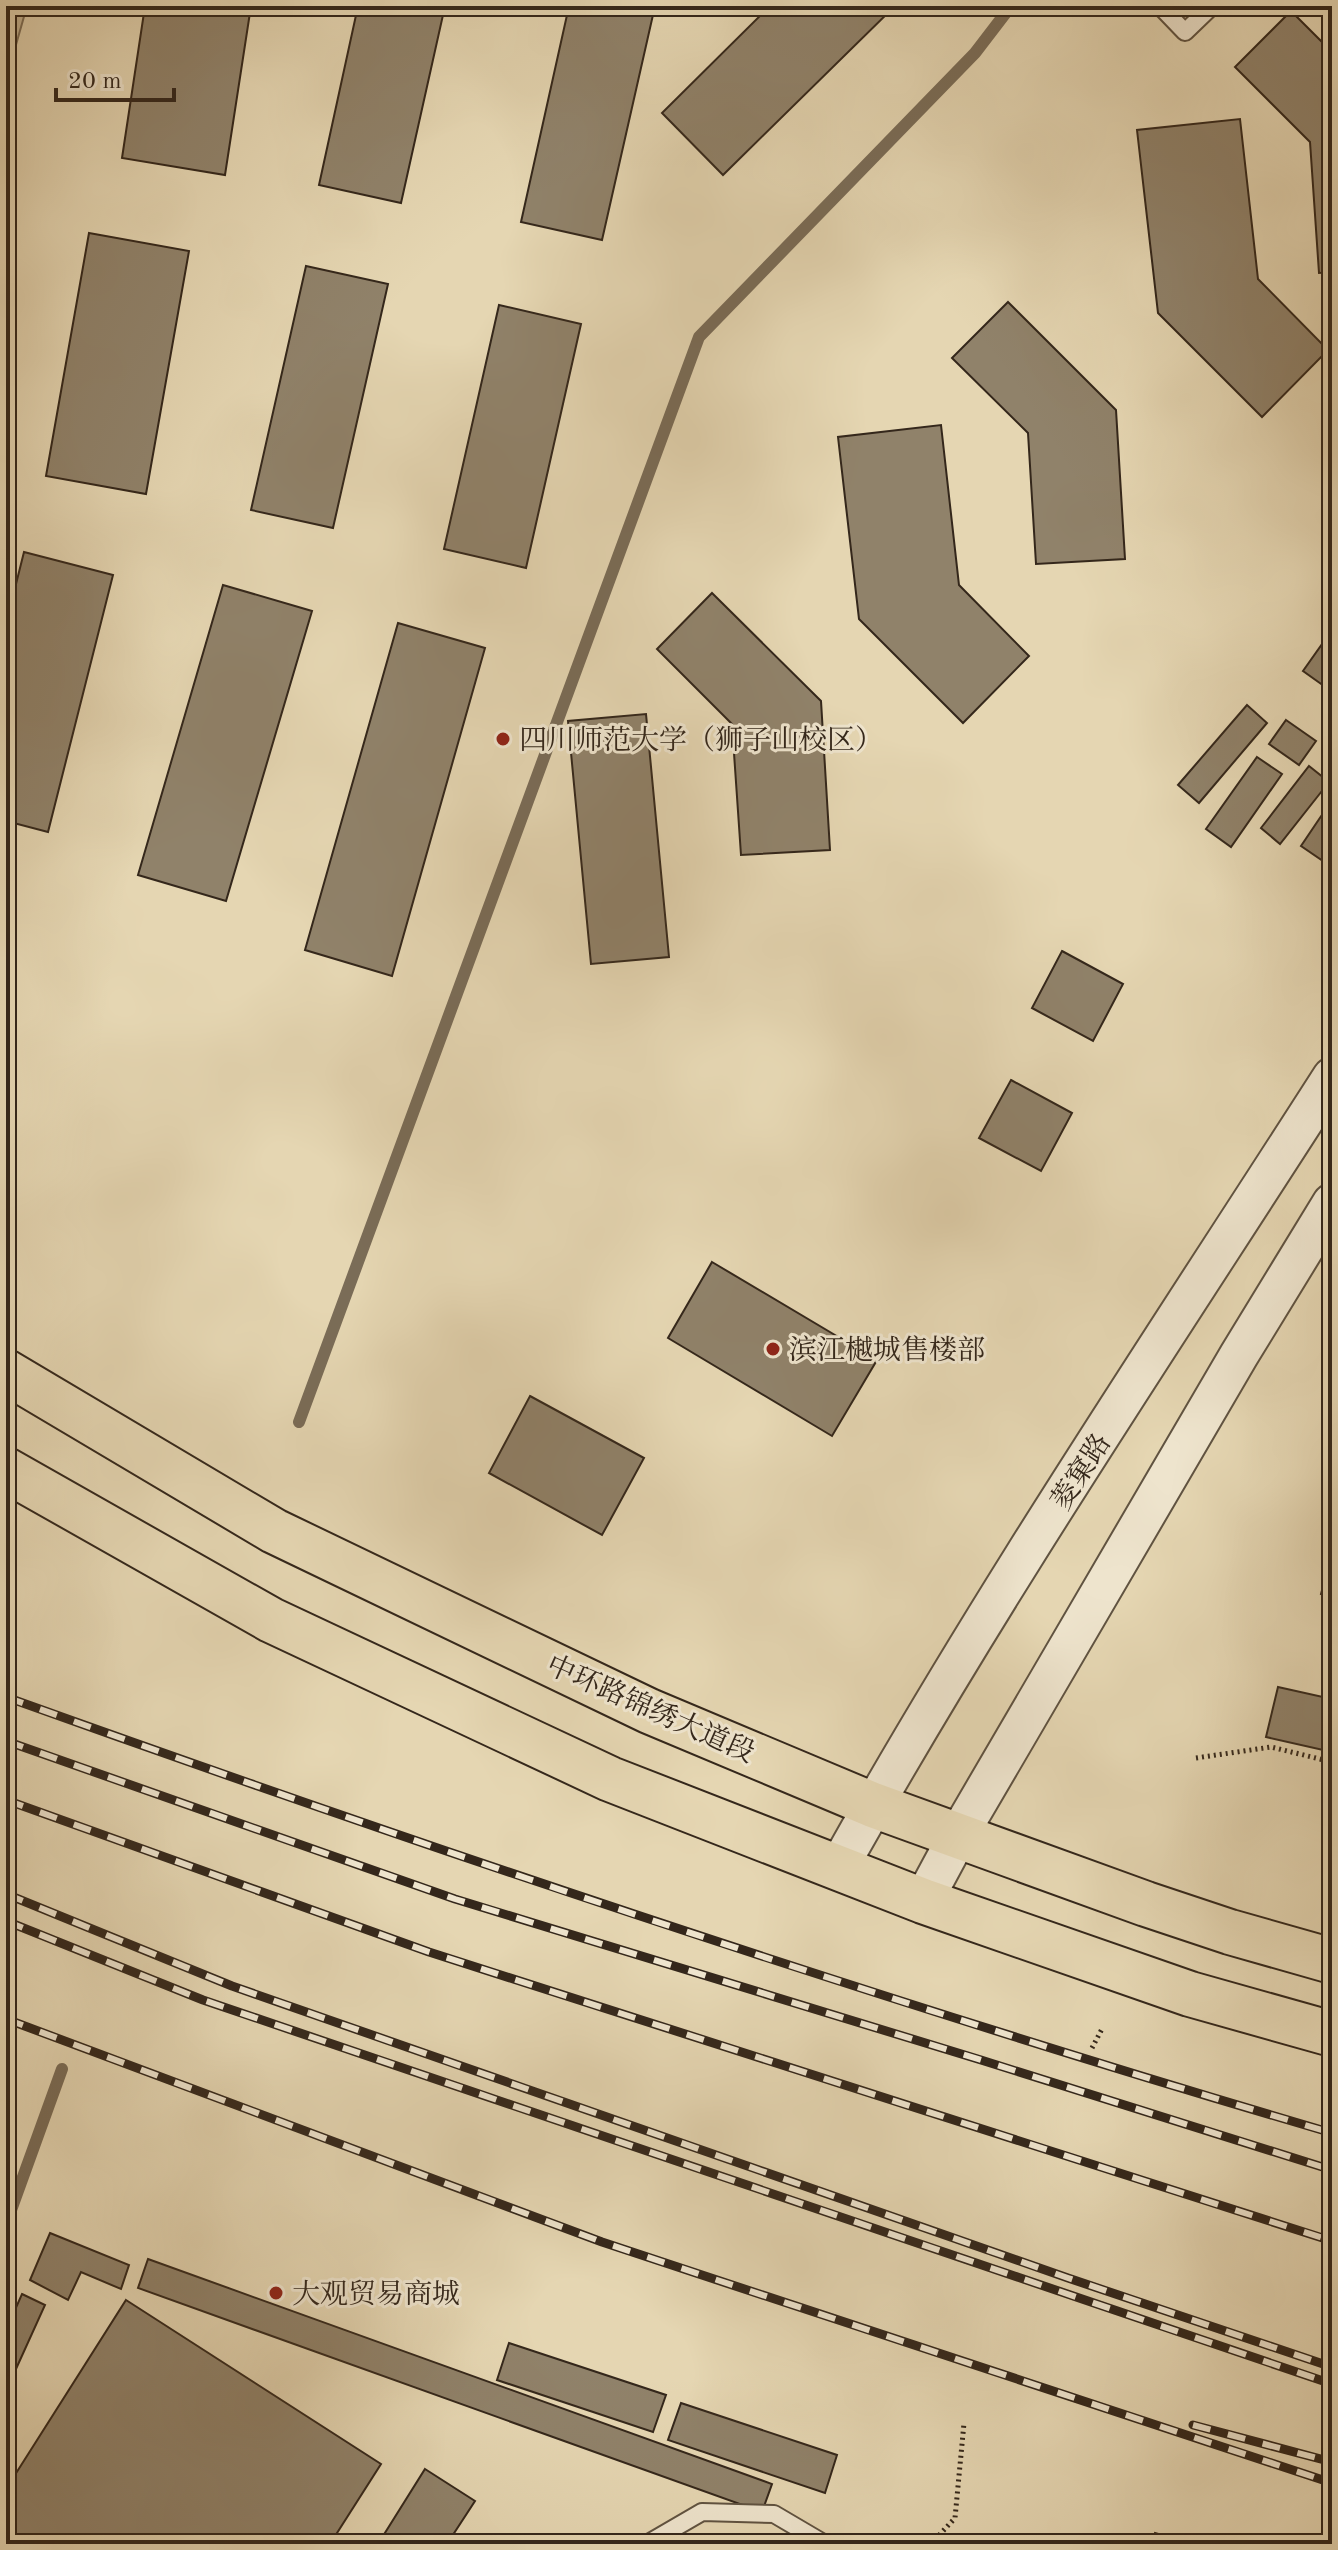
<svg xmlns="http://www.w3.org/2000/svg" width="1338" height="2550" font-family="'Old Standard TT','Noto Serif SC',serif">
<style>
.green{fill:#c7b898;stroke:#7e705a;stroke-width:2}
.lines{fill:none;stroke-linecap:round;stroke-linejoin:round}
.stream{stroke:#7a6c57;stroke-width:12}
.building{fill:#90826a;stroke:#34271b;stroke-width:2}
.service-casing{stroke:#605341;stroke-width:20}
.tertiary-casing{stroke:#605341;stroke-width:42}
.primary-casing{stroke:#34271b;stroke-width:48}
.path{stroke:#34271b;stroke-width:5;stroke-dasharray:2 4;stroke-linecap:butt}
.service{stroke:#eee4cd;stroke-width:16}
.tertiary{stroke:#eee4cd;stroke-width:38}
.primary{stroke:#e5d6b2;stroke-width:44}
.rail-casing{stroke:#34271b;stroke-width:9}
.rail{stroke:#eee4cd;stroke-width:6;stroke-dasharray:18;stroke-linecap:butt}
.poi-dot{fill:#8f2418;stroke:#eee4cd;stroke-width:3}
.labels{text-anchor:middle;stroke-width:6;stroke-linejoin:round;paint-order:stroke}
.poi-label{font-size:28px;fill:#34271b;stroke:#eee4cd;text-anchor:start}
.street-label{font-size:28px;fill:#34271b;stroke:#eee4cd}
</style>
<rect width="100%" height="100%" fill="#e5d6b2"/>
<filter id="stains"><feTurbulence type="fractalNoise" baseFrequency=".0025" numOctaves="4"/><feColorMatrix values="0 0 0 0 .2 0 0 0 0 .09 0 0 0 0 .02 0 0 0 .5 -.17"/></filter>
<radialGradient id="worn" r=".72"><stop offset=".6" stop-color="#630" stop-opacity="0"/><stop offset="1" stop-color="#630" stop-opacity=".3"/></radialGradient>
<path class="green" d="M6 6H27L6 80Z"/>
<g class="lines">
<g class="stream">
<path d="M299 1422 699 337 975 53 1011 6"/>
<path d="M6 2224 62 2069"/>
</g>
</g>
<g class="building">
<path d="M145 6H251L225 175 122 158Z"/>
<path d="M358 6H445L401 203 319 185Z"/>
<path d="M569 6H655L602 240 521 222Z"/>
<path d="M770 6H895L723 175 662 113Z"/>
<path d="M1291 11 1332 52V272L1319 273 1310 142 1235 67Z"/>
<path d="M1240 119 1258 279 1328 350 1262 417 1158 313 1137 130Z"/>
<path d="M89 233 189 251 146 494 46 476Z"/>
<path d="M306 266 388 284 333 528 251 510Z"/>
<path d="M1008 302 1116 410 1125 559 1036 564 1028 433 952 358Z"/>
<path d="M499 305 581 324 526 568 444 549Z"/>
<path d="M941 425 959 585 1029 656 963 723 859 619 838 437Z"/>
<path d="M24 552 113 575 48 832 6 821V624Z"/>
<path d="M223 585 312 611 226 901 138 875Z"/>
<path d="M712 593 821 701 830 850 741 855 732 724 657 649Z"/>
<path d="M398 623 485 648 392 976 305 950Z"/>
<path d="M1332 630V690L1331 691 1303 671Z"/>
<path d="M1247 705 1267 723 1199 803 1178 785Z"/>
<path d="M646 714 669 957 591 964 568 721Z"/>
<path d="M1286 720 1316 741 1299 765 1269 744Z"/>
<path d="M1257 757 1282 774 1231 847 1206 829Z"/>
<path d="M1309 766 1329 782 1280 844 1261 828Z"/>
<path d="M1332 800V854L1326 863 1301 846Z"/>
<path d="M1062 951 1123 984 1093 1041 1032 1008Z"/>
<path d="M1011 1080 1072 1113 1041 1171 979 1138Z"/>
<path d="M712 1262 877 1360 832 1436 668 1338Z"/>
<path d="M530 1396 644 1458 602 1535 489 1473Z"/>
<path d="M1332 1552V1597L1321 1594Z"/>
<path d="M1278 1687 1332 1699V1752L1266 1737Z"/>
<path d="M50 2233 129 2265 121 2289 81 2272 68 2300 30 2280Z"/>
<path d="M148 2259 772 2484 762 2512 138 2288Z"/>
<path d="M22 2294 45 2305 6 2391V2330Z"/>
<path d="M126 2300 381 2464 330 2544H6V2489Z"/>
<path d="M509 2343 666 2395 653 2432 497 2380Z"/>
<path d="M681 2403 837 2455 825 2493 668 2440Z"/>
<path d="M425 2469 475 2501 447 2544H378Z"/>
<path d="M1155 2533 1193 2544H1152Z"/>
</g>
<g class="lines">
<g class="service-casing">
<g id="service">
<path d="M1160 6 1185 32 1212 6"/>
<path d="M647 2544 702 2512 774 2514 825 2544"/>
</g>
</g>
<g class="tertiary-casing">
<g id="tertiary">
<path d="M837 1870C989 1598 1164 1339 1332 1077"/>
<path d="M923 1901 959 1834 1239 1355 1332 1203"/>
</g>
</g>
<g class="primary-casing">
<g id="primary">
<path d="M6 1372 274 1531 649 1711 873 1805 1146 1904 1230 1932 1332 1961"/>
<path d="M6 1470 271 1620 610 1779 923 1901 1190 1994 1332 2034"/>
</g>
</g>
<g class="path">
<path d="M1196 1758 1271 1747 1332 1762"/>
<path d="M1092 2048 1103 2027"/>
<path d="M931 2544 955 2518 964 2423"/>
</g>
<use href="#service" class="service"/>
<use href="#tertiary" class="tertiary"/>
<use href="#primary" class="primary"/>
<g class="rail-casing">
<g id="rail">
<path d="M6 1697C444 1854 886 2002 1332 2133"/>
<path d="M6 1741 455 1899 981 2060 1332 2170"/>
<path d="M6 1800 429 1952 1332 2241"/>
<path d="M6 1894 232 1986 1068 2278 1332 2367"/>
<path d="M6 1921 203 2000 1332 2384"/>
<path d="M6 2019 602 2242 1332 2483"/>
<path d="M1193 2425 1332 2462"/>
</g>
</g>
<use href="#rail" class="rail"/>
</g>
<g class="poi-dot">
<circle cx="503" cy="739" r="8"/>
<circle cx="773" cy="1349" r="8"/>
<circle cx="276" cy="2293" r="8"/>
</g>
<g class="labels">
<g class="poi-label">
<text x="519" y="749">四川师范大学（狮子山校区）</text>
<text x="789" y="1359">滨江樾城售楼部</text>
<text x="292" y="2303">大观贸易商城</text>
</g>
<g class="street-label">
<text transform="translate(1080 1471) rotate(-57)" y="10">菱窠路</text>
<text transform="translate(651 1708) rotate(24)" y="10">中环路锦绣大道段</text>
</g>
</g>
<rect width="1338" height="2550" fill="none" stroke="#e5d6b2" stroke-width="32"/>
<rect x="8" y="8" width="1322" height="2534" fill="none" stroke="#34271b" stroke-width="4"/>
<rect x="16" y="16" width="1306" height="2518" fill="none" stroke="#34271b" stroke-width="2"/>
<path d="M56 88v12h118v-12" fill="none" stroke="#34271b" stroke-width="4"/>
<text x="68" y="88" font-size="24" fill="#34271b" stroke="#eee4cd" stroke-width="6" paint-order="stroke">20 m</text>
<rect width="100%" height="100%" filter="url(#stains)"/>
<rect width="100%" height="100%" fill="url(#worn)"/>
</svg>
